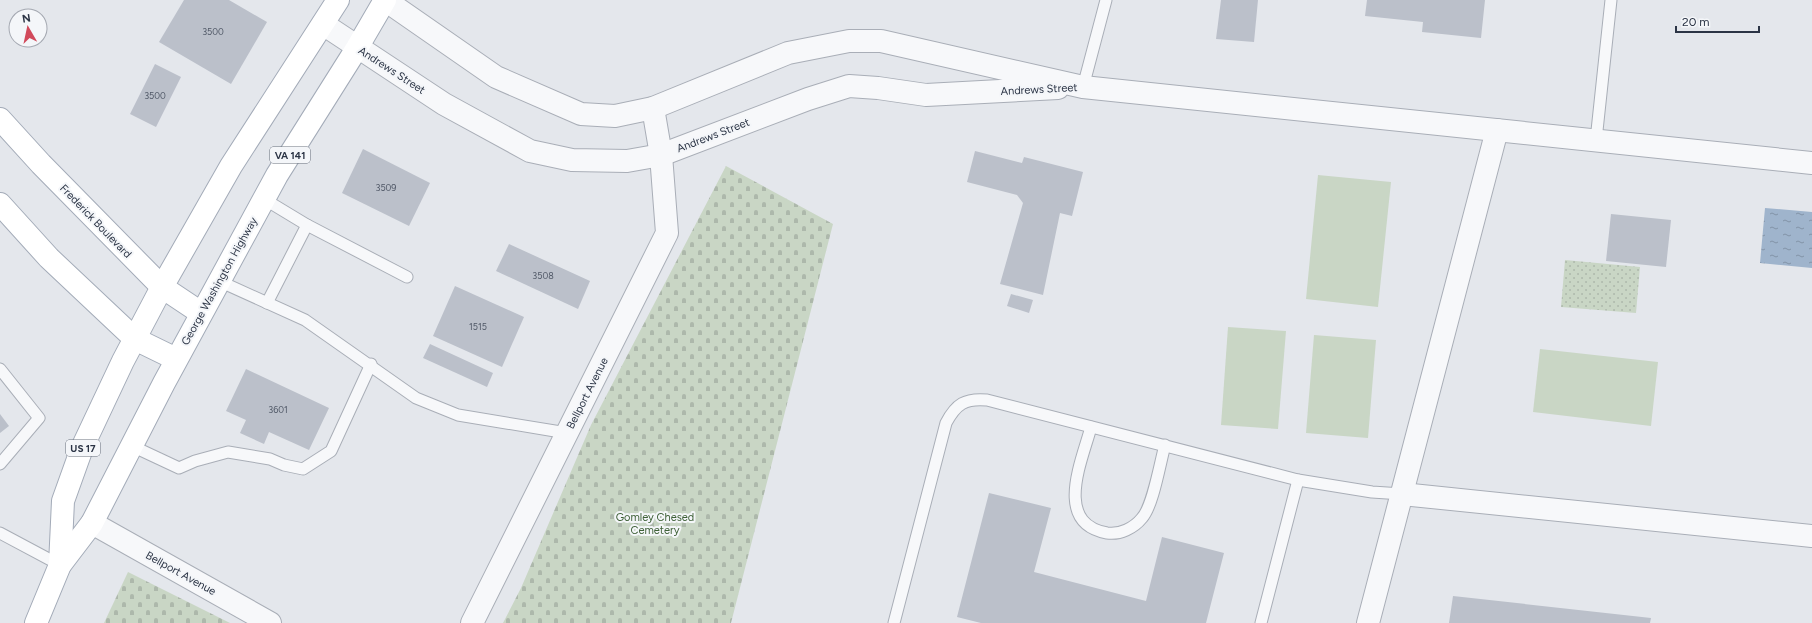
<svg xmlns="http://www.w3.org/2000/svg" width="1812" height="623" font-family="Figtree,sans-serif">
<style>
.cemetery{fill:url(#cemetery-stones)}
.park{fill:url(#park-dots)}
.pitch{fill:#c9d6c5}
.water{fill:url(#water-ripples)}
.building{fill:#bbc0ca}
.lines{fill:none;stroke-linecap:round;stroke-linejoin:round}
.service-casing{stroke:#a9aeb7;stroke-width:13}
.minor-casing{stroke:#a9aeb7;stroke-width:24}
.primary-casing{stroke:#a3abb8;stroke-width:24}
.service{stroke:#f7f8fa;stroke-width:11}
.minor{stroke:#f7f8fa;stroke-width:22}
.primary{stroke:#fff;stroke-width:22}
.labels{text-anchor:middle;stroke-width:4;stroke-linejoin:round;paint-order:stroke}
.number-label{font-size:9px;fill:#4f5766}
.shield{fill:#f4f6f9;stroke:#676e7b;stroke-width:1}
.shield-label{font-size:10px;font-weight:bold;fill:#2b3445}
.street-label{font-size:11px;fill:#2b3445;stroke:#f4f6f9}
.park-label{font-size:11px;fill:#3f6138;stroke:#f4f6f9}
</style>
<defs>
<pattern id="cemetery-stones" width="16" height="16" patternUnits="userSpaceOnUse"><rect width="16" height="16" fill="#c9d6c5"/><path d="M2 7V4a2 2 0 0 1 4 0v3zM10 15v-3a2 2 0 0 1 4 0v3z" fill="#adb8ab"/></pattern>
<pattern id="park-dots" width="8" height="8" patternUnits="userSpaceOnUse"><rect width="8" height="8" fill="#c9d6c5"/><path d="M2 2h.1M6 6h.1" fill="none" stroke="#adb8ab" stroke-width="1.8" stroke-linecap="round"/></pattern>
<pattern id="water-ripples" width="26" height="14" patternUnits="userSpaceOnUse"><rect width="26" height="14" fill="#9fb4cc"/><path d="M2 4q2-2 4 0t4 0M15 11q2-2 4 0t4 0" fill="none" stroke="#8293a7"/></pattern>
</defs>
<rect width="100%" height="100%" fill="#e4e7ec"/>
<g class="cemetery">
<path d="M726 166 833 224 731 623H503L521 588 591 425Z"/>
<path d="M128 572 230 623H104Z"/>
</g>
<path class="park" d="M1565 260 1640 267 1636 313 1561 307Z"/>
<g class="pitch">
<path d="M1318 175 1391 182 1378 307 1306 299Z"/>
<path d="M1228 327 1286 331 1278 429 1221 425Z"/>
<path d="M1314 335 1376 340 1368 438 1306 433Z"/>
<path d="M1540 349 1658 362 1651 426 1533 412Z"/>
</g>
<path class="water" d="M1765 208 1812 212V268L1760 263Z"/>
<g class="building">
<path d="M184 0H229L267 22 231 84 159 42Z"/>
<path d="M1221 0H1258L1254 42 1216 39Z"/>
<path d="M1367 0H1485L1481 38 1422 32 1423 22 1365 16Z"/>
<path d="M155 64 181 77 156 127 130 114Z"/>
<path d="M363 149 430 183 409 226 342 193Z"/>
<path d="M975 151 1022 163 1024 157 1083 172 1072 216 1060 213 1043 295 1000 284 1023 203 1017 195 967 182Z"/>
<path d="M1611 214 1671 220 1666 267 1606 261Z"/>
<path d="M509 244 590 281 578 309 496 271Z"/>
<path d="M455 286 524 317 502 367 433 336Z"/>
<path d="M1011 294 1033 300 1029 313 1007 306Z"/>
<path d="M430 344 493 373 487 387 423 358Z"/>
<path d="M246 369 329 408 309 450 269 432 264 444 240 433 246 420 226 411Z"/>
<path d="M0 414 9 426 0 433Z"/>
<path d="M989 493 1051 508 1034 572 1146 601 1162 537 1224 553 1206 623H981L957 617Z"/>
<path d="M1453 596 1651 618 1650 623H1449Z"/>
</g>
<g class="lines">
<g class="service-casing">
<g id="service">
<path d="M1083 87 1106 0"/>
<path d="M1596 140 1611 0"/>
<path d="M264 199 307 225 267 303"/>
<path d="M307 225 407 277"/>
<path d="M219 281 305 320 416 398 458 415 567 433"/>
<path d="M0 369 39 418 0 464"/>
<path d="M1091 427C1082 461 1053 523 1107 533 1120 535 1134 528 1142 518 1153 506 1160 463 1165 445"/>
<path d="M132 446 179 468 195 461 228 452 270 459 284 465 303 469 331 451 371 364"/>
<path d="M0 533 60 565"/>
<path d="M894 623 946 423C956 404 965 398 987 400L1298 480 1372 492 1402 494"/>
<path d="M1261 623 1298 480"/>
</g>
</g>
<g class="minor-casing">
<g id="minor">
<path d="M385 0 496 77 581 114 615 116 653 108 788 53 849 41H881L1083 87 1812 163"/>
<path d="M323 24 444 104 530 151 572 160 627 161 661 155 808 99 849 86 878 88 926 95 1058 88"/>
<path d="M1402 494 1812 536"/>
<path d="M92 523 270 623"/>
<path d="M472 623 667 233 661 155 653 108"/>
<path d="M1368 623 1497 130"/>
</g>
</g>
<g class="primary-casing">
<g id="primary">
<path d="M0 119 41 164 162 287 201 313"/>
<path d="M0 204 49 258 135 339 176 359"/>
<path d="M60 565 63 501 82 448 123 361 162 287 231 166 338 0"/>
<path d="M36 623 60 565 92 523 164 383 277 175 357 48 385 0"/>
</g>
</g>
<use href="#service" class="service"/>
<use href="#minor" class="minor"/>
<use href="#primary" class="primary"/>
</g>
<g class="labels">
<g class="number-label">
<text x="213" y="35">3500</text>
<text x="155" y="99">3500</text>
<text x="386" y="191">3509</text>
<text x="543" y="279">3508</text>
<text x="478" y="330">1515</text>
<text x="278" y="413">3601</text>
</g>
<g class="shield">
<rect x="270" y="147" width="40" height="16" rx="3"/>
<rect x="66" y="440" width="34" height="16" rx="3"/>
</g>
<g class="shield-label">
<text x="290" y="159">VA 141</text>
<text x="83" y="452">US 17</text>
</g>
<g class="street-label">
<text transform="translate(392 70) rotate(33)" y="4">Andrews Street</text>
<text transform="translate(1039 89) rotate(-3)" y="4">Andrews Street</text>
<text transform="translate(713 135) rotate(-21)" y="4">Andrews Street</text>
<text transform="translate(96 221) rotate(46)" y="4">Frederick Boulevard</text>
<text transform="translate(219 281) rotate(-61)" y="4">George Washington Highway</text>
<text transform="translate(587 393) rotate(-63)" y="4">Bellport Avenue</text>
<text transform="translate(181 573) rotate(29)" y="4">Bellport Avenue</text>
</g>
<g class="park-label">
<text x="655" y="521">Gomley Chesed<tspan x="655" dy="13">Cemetery</tspan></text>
</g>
</g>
<g transform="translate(28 28) rotate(351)"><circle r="19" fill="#f4f6f9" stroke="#a4a8b1"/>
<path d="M0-3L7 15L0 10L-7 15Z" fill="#d1495b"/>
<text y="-6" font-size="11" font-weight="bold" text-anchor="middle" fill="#2b3445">N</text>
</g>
<path d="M1676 26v6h83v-6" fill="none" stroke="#2b3445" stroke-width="2"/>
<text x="1682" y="26" font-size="12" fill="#2b3445" stroke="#f4f6f9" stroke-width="3" paint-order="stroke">20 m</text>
</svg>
